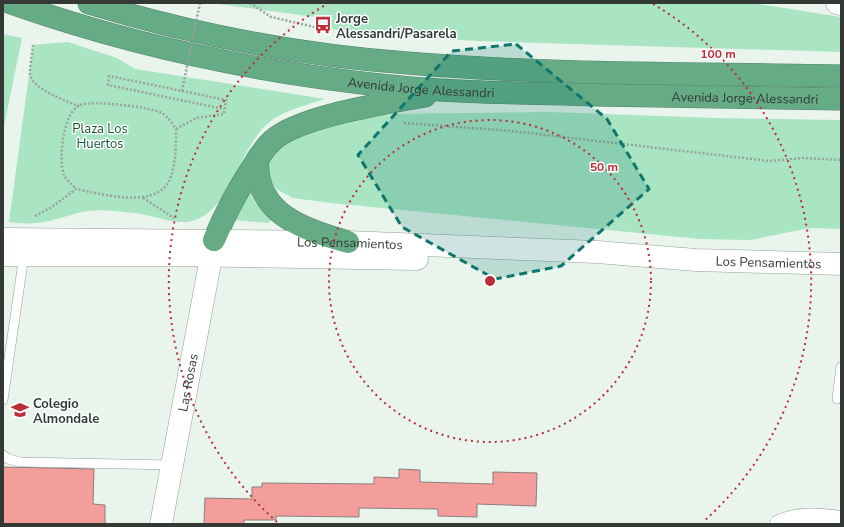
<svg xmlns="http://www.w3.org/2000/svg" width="844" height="527" font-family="'Nunito Sans',sans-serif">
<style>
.green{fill:#a9e5c3}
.building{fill:#f49e9b;stroke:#8a7d7c}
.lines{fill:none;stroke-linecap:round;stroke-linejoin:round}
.lane-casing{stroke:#939f98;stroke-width:10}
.street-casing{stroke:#939f98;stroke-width:19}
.secondary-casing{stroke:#939f98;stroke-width:23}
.highway-casing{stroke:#53836a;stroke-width:23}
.path{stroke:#99a29c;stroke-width:2.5;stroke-dasharray:2 2;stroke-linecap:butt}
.lane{stroke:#fff;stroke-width:9}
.street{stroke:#fff;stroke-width:18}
.secondary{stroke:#fff;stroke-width:22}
.highway{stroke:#64ab86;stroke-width:22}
.path-bridge{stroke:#99a29c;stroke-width:2.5;stroke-dasharray:2 2;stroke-linecap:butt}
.marked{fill:#0f766e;fill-opacity:0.2;stroke:#0f766e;stroke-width:3;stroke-dasharray:8 5;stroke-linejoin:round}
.ring{fill:none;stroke:#bd2d38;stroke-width:2;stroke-dasharray:2 4}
.labels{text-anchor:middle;stroke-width:3;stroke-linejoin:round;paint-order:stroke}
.poi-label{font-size:13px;font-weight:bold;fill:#343936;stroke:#fcfefd;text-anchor:start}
.street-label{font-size:13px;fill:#343936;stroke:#fcfefd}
.park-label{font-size:13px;fill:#19573a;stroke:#fcfefd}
.centre{fill:#bd2d38;stroke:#fcfefd;stroke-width:2}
.ring-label{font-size:12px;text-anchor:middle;font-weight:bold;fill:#bd2d38;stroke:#fcfefd;stroke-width:3;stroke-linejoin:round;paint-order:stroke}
</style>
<rect width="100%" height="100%" fill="#e8f4ec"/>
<g class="green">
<path d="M211 3H753L841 17V52L478 41 413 37 330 29 331 19Z"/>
<path d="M3 34 22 38 3 131Z"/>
<path d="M68 42 117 58 135 69 325 99C304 106 279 111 263 128 239 154 235 194 205 215 182 231 159 215 134 213 120 212 103 209 89 211 71 213 54 222 36 223 27 224 18 223 9 222L33 45Z"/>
<path d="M550 112 716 118 841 120V229L810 228 750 240 700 239 331 203 293 198 276 189 270 179 268 171 269 162 273 153 286 140 351 120 393 114Z"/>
<path d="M250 180C251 197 254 206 270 215L271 219 269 223 234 220Z"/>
</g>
<g class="building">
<path d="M3 467 94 469 93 504 105 505V524H3Z"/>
<path d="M399 469 420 470V482L493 484V472L537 473 536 506 477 504V517L438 516V509L359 508V517L276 516V520H244V524H204L205 498 252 499V487H262V483L374 484V477L399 478Z"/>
</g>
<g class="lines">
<g class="lane-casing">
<g id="lane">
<path d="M837 399 841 367"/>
<path d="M3 400 24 255"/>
<path d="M3 455 8 459 21 462 172 465"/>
</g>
</g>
<g class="street-casing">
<path id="street" d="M779 524C799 515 820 517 841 520"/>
</g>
<g class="secondary-casing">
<g id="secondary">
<path d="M837 3 841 4"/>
<path id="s1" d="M3 239 348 242 597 252 696 260 841 264"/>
<path d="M3 255H178L417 259"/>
<path id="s2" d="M161 524 214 242"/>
</g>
</g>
<g class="highway-casing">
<g id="highway">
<path id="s3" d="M11 3C133 46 261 73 390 86 458 93 527 93 596 95 678 96 759 98 841 99"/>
<path d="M89 3C191 34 300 55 407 63 551 75 696 73 841 76"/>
<path d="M258 158C253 213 304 230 348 242"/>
<path d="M214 240C225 214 238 189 254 165 259 157 264 148 272 141 299 116 387 103 425 96"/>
</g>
</g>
<g class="path">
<path d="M250 3 271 17 323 29V27"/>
<path d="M33 45C32 54 30 65 30 74 32 89 66 101 79 106"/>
<path d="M404 123 512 131 769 161 803 158 841 160"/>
<path d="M176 129 196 118 224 114 226 100 109 76 108 85 224 109"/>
<path d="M143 198 174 218"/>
<path d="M35 216 52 207 76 189C102 194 157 210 170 179 176 165 176 144 176 129 172 123 168 117 162 113 151 107 92 100 80 105 63 112 58 160 64 175 66 180 73 185 76 189"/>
</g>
<use href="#lane" class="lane"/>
<use href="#street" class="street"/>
<use href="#secondary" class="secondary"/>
<use href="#highway" class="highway"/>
<path class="path-bridge" d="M182 91 200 3"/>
</g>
<path class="marked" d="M516 44 607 119 649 189 561 266 495 279 402 227 358 155 452 51Z"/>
<g class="ring">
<circle cx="490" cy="281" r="161"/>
<path d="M277 522A322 322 0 0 1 327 4M653 4A322 322 0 0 1 703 522"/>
</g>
<defs>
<g id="bus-bare" transform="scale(1.38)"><path d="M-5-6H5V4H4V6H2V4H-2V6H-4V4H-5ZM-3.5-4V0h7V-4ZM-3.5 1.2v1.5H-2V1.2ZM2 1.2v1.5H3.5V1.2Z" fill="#bd2d38" stroke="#fcfefd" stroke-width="2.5" paint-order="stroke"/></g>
<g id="school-bare" transform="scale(1.38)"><path d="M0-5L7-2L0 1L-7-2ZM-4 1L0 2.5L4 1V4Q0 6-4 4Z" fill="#bd2d38" stroke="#fcfefd" stroke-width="2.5" paint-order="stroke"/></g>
</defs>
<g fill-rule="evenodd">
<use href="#bus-bare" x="323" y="25"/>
<use href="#school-bare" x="20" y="410"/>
</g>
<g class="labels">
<g class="poi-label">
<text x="336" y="23">Jorge<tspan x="336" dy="15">Alessandri/Pasarela</tspan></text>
<text x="33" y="408">Colegio<tspan x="33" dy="15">Almondale</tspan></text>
</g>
<g class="street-label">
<text dy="5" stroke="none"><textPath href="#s3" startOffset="420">Avenida Jorge Alessandri</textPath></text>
<text dy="5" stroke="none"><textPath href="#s3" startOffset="744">Avenida Jorge Alessandri</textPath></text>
<text dy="5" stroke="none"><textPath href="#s1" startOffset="347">Los Pensamientos</textPath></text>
<text dy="5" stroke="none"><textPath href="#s1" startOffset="766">Los Pensamientos</textPath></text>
<text dy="5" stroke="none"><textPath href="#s2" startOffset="144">Las Rosas</textPath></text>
</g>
<g class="park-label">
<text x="100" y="133">Plaza Los<tspan x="100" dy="15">Huertos</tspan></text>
</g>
</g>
<circle cx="490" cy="281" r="6" class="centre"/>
<g class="ring-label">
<text x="718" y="58">100 m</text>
<text x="604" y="171">50 m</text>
</g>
<rect width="844" height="527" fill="none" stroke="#343936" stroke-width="8"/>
</svg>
